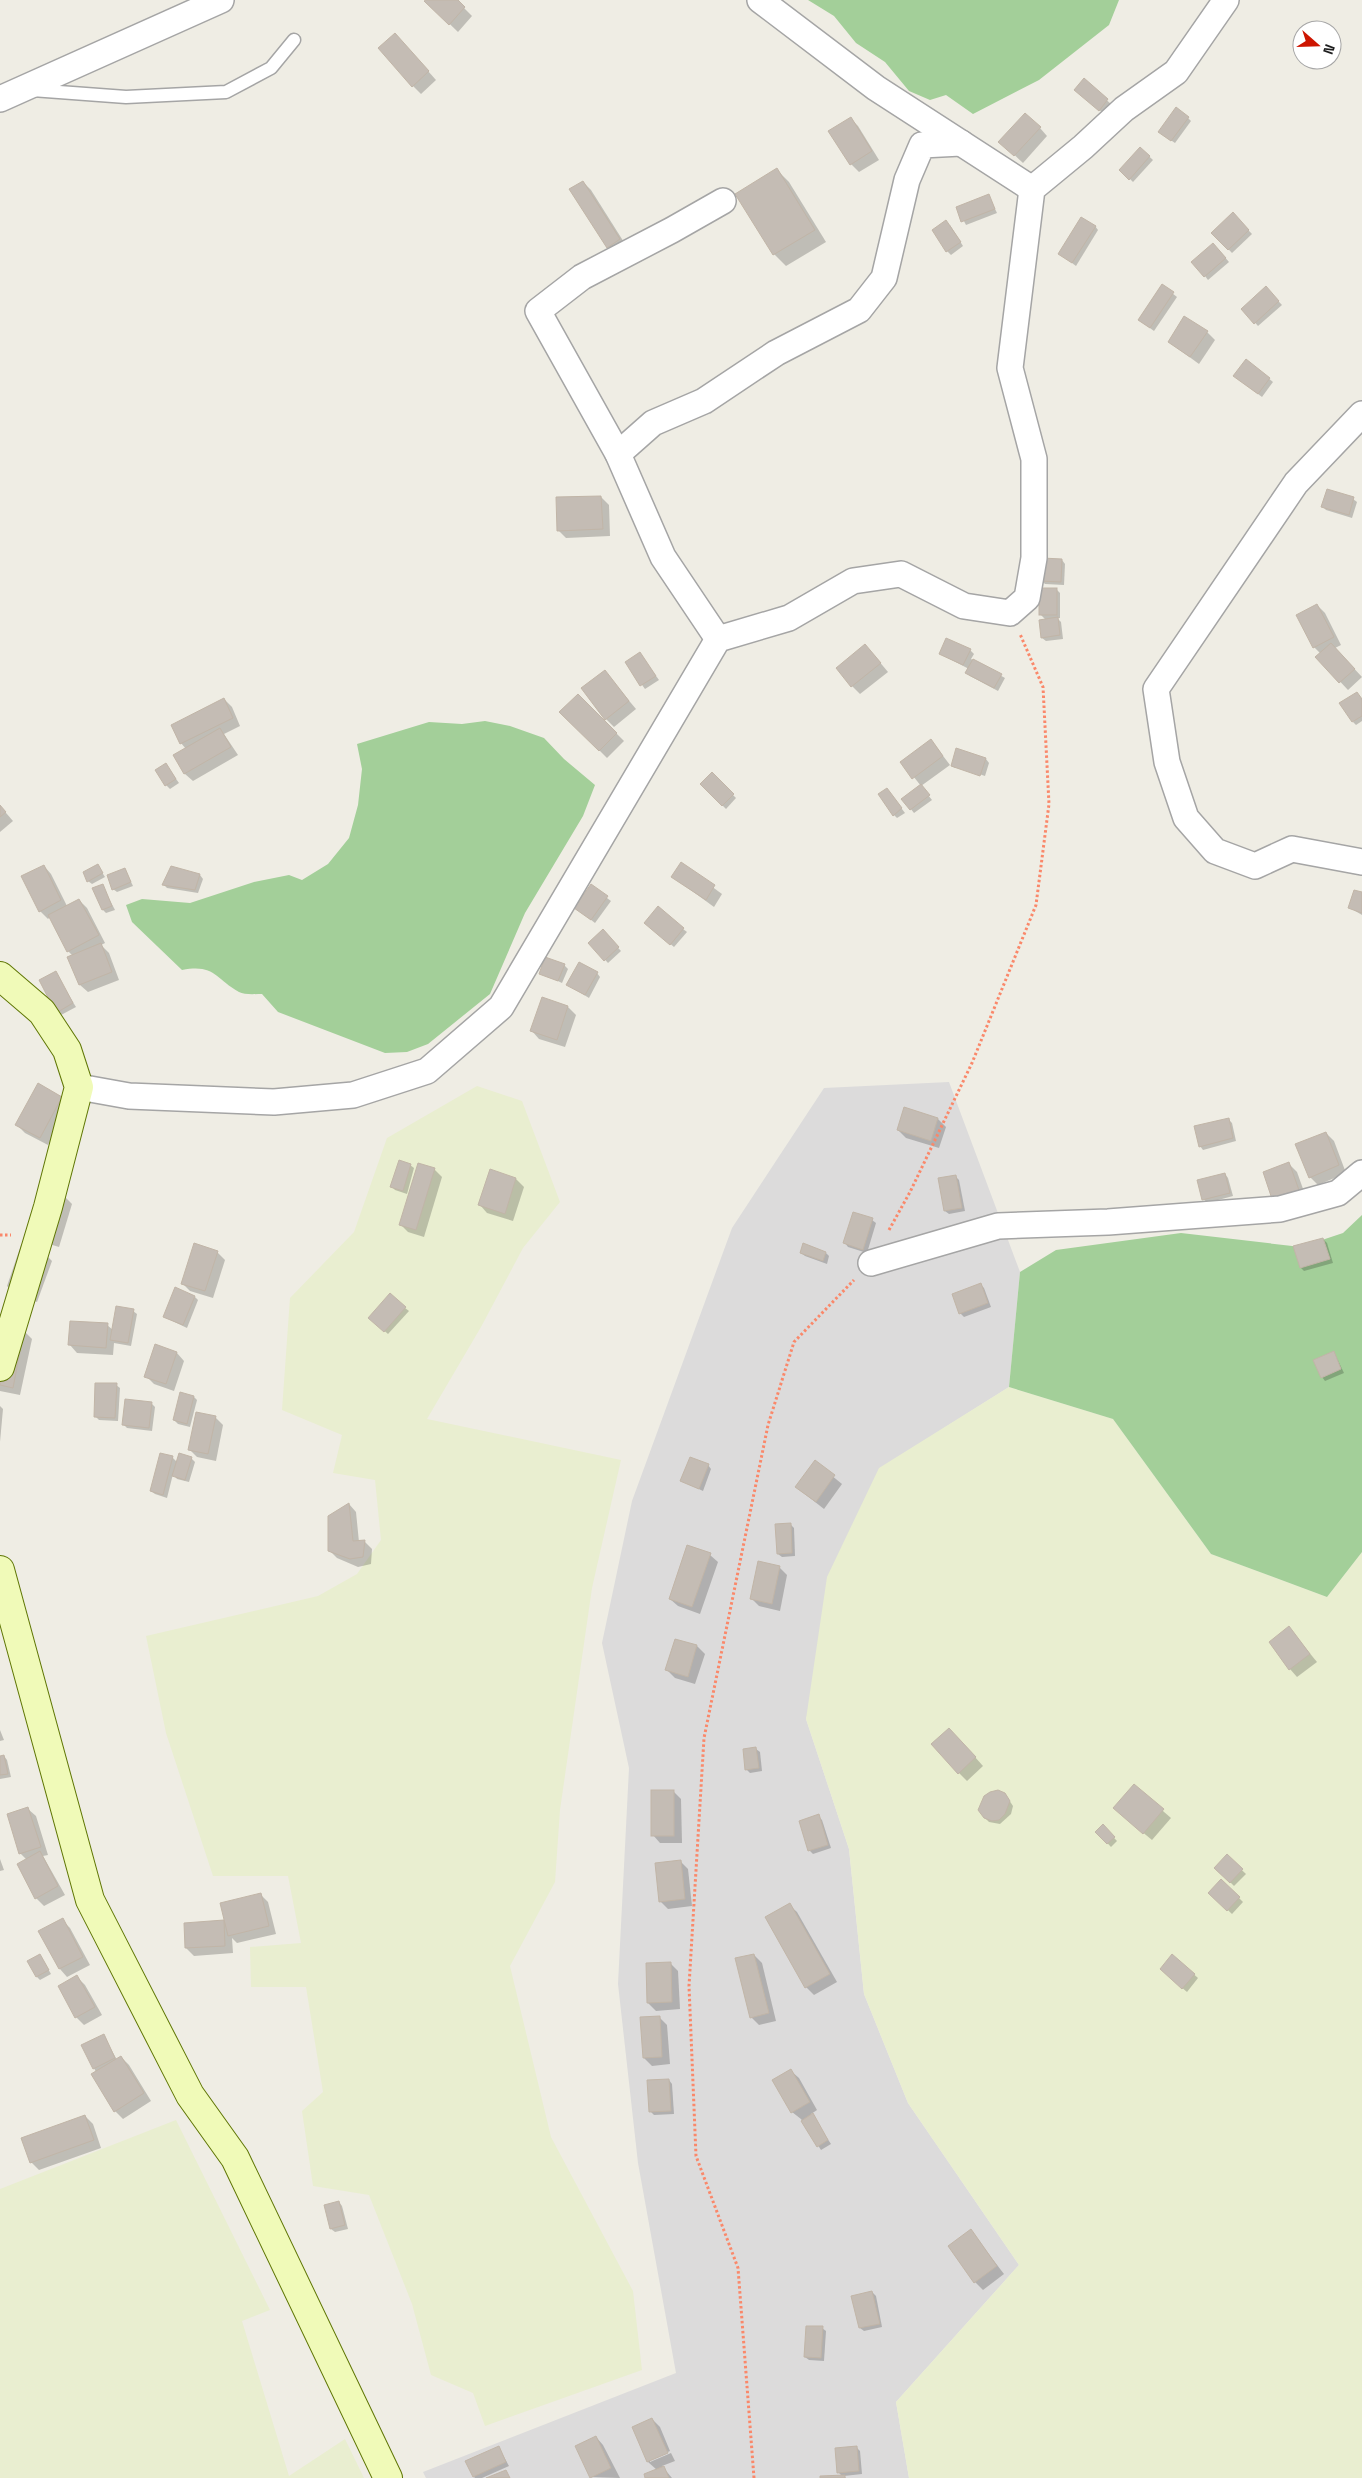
<svg xmlns="http://www.w3.org/2000/svg" width="1362" height="2478" font-family="'Space Grotesk',sans-serif">
<style>
.residential{fill:#dcdbdb}
.farmland{fill:#e9eed0}
.forest{fill:#a3cf99}
.shadow{fill:#0003}
.building{fill:#c4bcb4;stroke:#c1b5a7}
.lines{fill:none;stroke-linecap:round;stroke-linejoin:round}
.lane-casing{stroke:#a5a5a5;stroke-width:15}
.street-casing{stroke:#a5a5a5;stroke-width:28}
.secondary-casing{stroke:#5f7604;stroke-width:30}
.path{stroke:#fa886a;stroke-width:3;stroke-dasharray:2.5 2.5;stroke-linecap:butt}
.lane{stroke:#fff;stroke-width:12}
.street{stroke:#fff;stroke-width:25}
.secondary{stroke:#f0fab8;stroke-width:28}
</style>
<rect width="100%" height="100%" fill="#efede4"/>
<path class="residential" d="M949 1082 1020 1272 1009 1387 879 1469 806 1719 849 1849 864 1994 908 2103 1019 2265 896 2402 909 2478H426L423 2472 676 2373 638 2163 618 1984 629 1768 602 1643 632 1501 732 1228 824 1088Z"/>
<g class="farmland">
<path d="M477 1086 522 1101 560 1202 523 1248 481 1327 427 1419 621 1460 592 1588 560 1810 555 1882 510 1966 551 2137 633 2291 642 2370 485 2426 473 2393 431 2375 412 2304 369 2195 313 2186 302 2111 323 2092 306 1987H251L250 1947 301 1943 288 1876H213L166 1733 146 1636 318 1596 357 1574 381 1540 375 1480 333 1473 342 1435 282 1410 290 1298 354 1232 387 1138Z"/>
<path d="M1009 1387 1113 1419 1211 1554 1327 1597 1362 1552V2478H909L896 2402 1019 2265 908 2103 864 1994 849 1849 806 1719 827 1577 879 1468Z"/>
<path d="M176 2120 270 2310 242 2321 289 2476 345 2439 364 2478H0V2189Z"/>
</g>
<g class="forest">
<path d="M808 0H1119L1109 25 1039 80 973 114 946 95 930 100 909 91 885 62 856 43 834 16Z"/>
<path d="M485 721 510 726 544 738 564 759 595 785 583 816 525 913 490 994 428 1044 407 1052 385 1053 278 1012 262 994C255 994 244 995 239 992 214 978 215 964 182 970L132 922 126 905 142 899 190 903 254 882 289 875 302 880 328 864 349 838 358 805 362 769 357 744 429 722 462 724Z"/>
<path d="M1362 1215V1552L1327 1597 1211 1554 1113 1419 1009 1387 1020 1272 1056 1250 1181 1233 1301 1247 1343 1233Z"/>
</g>
<g class="shadow">
<path d="M427 0H456L472 16 458 32 426 1Z"/>
<path d="M403 43 436 80 421 94 413 86Z"/>
<path d="M1084 80 1111 104 1103 113 1079 93Z"/>
<path d="M850 118 858 126 879 160 859 172 851 164Z"/>
<path d="M1188 118 1191 121 1175 143 1163 135Z"/>
<path d="M1040 128 1047 136 1023 163 1008 149Z"/>
<path d="M1140 148 1153 160 1133 182 1121 170Z"/>
<path d="M777 170 789 182 826 242 786 266 774 254 737 194Z"/>
<path d="M583 182 591 190 627 247 615 255 608 247Z"/>
<path d="M989 196 997 213 966 225 957 208Z"/>
<path d="M1233 214 1252 234 1232 253 1213 233Z"/>
<path d="M950 225 963 246 951 255 947 251Z"/>
<path d="M1095 226 1098 230 1076 266 1060 254Z"/>
<path d="M1217 248 1229 262 1208 280 1205 276Z"/>
<path d="M1163 286 1177 297 1154 331 1139 320Z"/>
<path d="M1266 288 1282 305 1258 326 1243 309Z"/>
<path d="M1207 332 1215 340 1199 364 1169 342Z"/>
<path d="M1246 360 1273 382 1262 397 1238 379Z"/>
<path d="M601 497 609 505 610 536 566 538 558 530Z"/>
<path d="M1353 499 1357 502 1352 518 1326 510 1323 507Z"/>
<path d="M1062 560 1065 564 1064 585 1045 584 1042 581Z"/>
<path d="M1056 589 1060 593V618H1057L1061 622 1063 639 1046 641 1042 638 1046 620 1040 614Z"/>
<path d="M1317 605 1325 613 1341 645 1335 648 1362 677 1348 690 1317 657 1321 654 1314 647 1298 616Z"/>
<path d="M970 650 974 654 971 659 1005 678 998 691 970 676 967 673 969 669 940 654Z"/>
<path d="M640 654 659 680 645 689 626 663Z"/>
<path d="M873 654 888 672 860 694 852 686Z"/>
<path d="M605 672 636 709 614 727 606 719Z"/>
<path d="M578 695 624 741 607 758 561 712Z"/>
<path d="M224 699 232 707 240 726 224 734 238 755 193 781 185 774 174 755 186 749 181 743Z"/>
<path d="M1362 699V721L1356 725 1353 722Z"/>
<path d="M931 740 950 765 921 786 932 800 914 813 903 799 921 786 902 762Z"/>
<path d="M957 750 986 759 989 763 985 776 955 766V768L952 766Z"/>
<path d="M166 765 179 783 170 789 166 785Z"/>
<path d="M712 774 736 798 726 809 701 784Z"/>
<path d="M887 789 905 813 897 818 894 815Z"/>
<path d="M0 806 13 821 0 832Z"/>
<path d="M681 864 722 894 714 907 673 877Z"/>
<path d="M44 866 51 874 67 906 79 900 87 908 105 943 101 945 109 953 119 980 88 992 80 985 73 956 68 951 50 917 48 919 40 911Z"/>
<path d="M98 866 105 877 92 884 88 881Z"/>
<path d="M171 867 200 875 203 879 198 893 167 888 164 885Z"/>
<path d="M125 869 133 886 117 892 113 889Z"/>
<path d="M102 885 115 910 106 913 103 910Z"/>
<path d="M591 886 611 901 595 923 576 908Z"/>
<path d="M1362 893V915L1350 908Z"/>
<path d="M649 926 683 929 687 932 674 947Z"/>
<path d="M603 931 621 951 608 963 590 943Z"/>
<path d="M564 965 568 969 562 983 541 973Z"/>
<path d="M55 973 76 1007 61 1015 57 1012Z"/>
<path d="M597 973 600 977 589 998 568 985Z"/>
<path d="M542 998 568 1007 576 1015 565 1047 539 1039 532 1031Z"/>
<path d="M61 1098 69 1105 48 1145 25 1133 17 1125Z"/>
<path d="M905 1109 938 1119 946 1127 939 1148 906 1138 898 1130Z"/>
<path d="M1228 1119 1232 1123 1236 1141 1203 1150 1200 1146Z"/>
<path d="M1326 1133 1334 1141 1346 1173 1318 1185 1310 1177Z"/>
<path d="M1289 1164 1297 1172 1307 1200 1265 1172Z"/>
<path d="M410 1165 414 1168 407 1194 395 1190 392 1187Z"/>
<path d="M434 1169 442 1177 424 1237 408 1232 400 1224Z"/>
<path d="M1225 1174 1228 1178 1233 1196 1207 1203 1204 1199Z"/>
<path d="M955 1176 959 1180 965 1211 949 1214 945 1211Z"/>
<path d="M516 1179 524 1187 513 1221 487 1213 480 1205Z"/>
<path d="M64 1196 72 1204 59 1247 36 1240Z"/>
<path d="M872 1220 876 1223 867 1253 848 1247 845 1243Z"/>
<path d="M1323 1239 1327 1243 1333 1263 1304 1271 1301 1268Z"/>
<path d="M21 1245 44 1253 52 1261 37 1302 15 1294 7 1286Z"/>
<path d="M804 1245 826 1253 829 1256 827 1264 805 1256 801 1253Z"/>
<path d="M217 1252 225 1260 213 1298 190 1291 182 1283Z"/>
<path d="M981 1285 984 1288 991 1307 964 1317 960 1313Z"/>
<path d="M195 1297 198 1300 187 1328 164 1317Z"/>
<path d="M405 1308 409 1311 388 1334 373 1321Z"/>
<path d="M133 1311 137 1314 131 1346 114 1343 113 1355 77 1353 70 1345 107 1325 113 1330Z"/>
<path d="M0 1326 24 1331 32 1339 20 1395 0 1391Z"/>
<path d="M1334 1352 1344 1373 1325 1381 1322 1377Z"/>
<path d="M177 1353 184 1361 174 1391 154 1384 146 1376Z"/>
<path d="M116 1385 120 1388 118 1421 99 1420 95 1416Z"/>
<path d="M181 1394 194 1397 197 1400 190 1427 178 1424 174 1420Z"/>
<path d="M152 1404 155 1407 152 1431 127 1428 123 1424Z"/>
<path d="M0 1406 3 1409 0 1442Z"/>
<path d="M215 1417 223 1425 216 1461 197 1457 189 1449Z"/>
<path d="M172 1457 177 1462 191 1458 195 1462 189 1482 177 1479 173 1474 167 1498 155 1494 151 1491Z"/>
<path d="M815 1462 842 1484 824 1509 796 1487Z"/>
<path d="M708 1465 711 1469 703 1491 682 1481Z"/>
<path d="M349 1504 356 1512 359 1542 364 1541 372 1549 371 1564 358 1567 337 1558 329 1550Z"/>
<path d="M790 1524 794 1528 795 1556 782 1557 778 1554Z"/>
<path d="M710 1555 718 1562 700 1614 678 1606 670 1599Z"/>
<path d="M779 1567 787 1575 780 1611 759 1606 751 1598Z"/>
<path d="M1289 1628 1317 1662 1297 1677 1290 1669Z"/>
<path d="M676 1640 697 1646 705 1654 695 1684 675 1678 667 1670Z"/>
<path d="M0 1730 4 1740 0 1741Z"/>
<path d="M957 1737 983 1766 967 1781 959 1773Z"/>
<path d="M756 1749 760 1752 762 1771 750 1773 746 1769Z"/>
<path d="M4 1756 7 1760 11 1777 0 1779V1757Z"/>
<path d="M1134 1786 1171 1818 1152 1840 1123 1816Z"/>
<path d="M673 1791 681 1799 682 1843H660L653 1835Z"/>
<path d="M1005 1794 1013 1806 1011 1814 1000 1824 989 1822 985 1818Z"/>
<path d="M28 1809 36 1816 48 1855 43 1856 65 1895 44 1906 36 1898 27 1860 20 1853Z"/>
<path d="M818 1816 822 1820 831 1848 813 1854 809 1850Z"/>
<path d="M1103 1826 1117 1841 1111 1847 1097 1832Z"/>
<path d="M1227 1856 1246 1874 1234 1886 1216 1868Z"/>
<path d="M0 1859 4 1870 0 1871Z"/>
<path d="M680 1861 688 1869 692 1906 668 1909 660 1901Z"/>
<path d="M1221 1880 1243 1902 1232 1914 1210 1893Z"/>
<path d="M260 1894 268 1902 276 1934 237 1943 232 1938 233 1953 194 1956 186 1948 185 1924 225 1921Z"/>
<path d="M789 1905 797 1912 837 1982 814 1995 806 1987Z"/>
<path d="M62 1920 70 1928 90 1965 67 1977 60 1969 40 1931Z"/>
<path d="M40 1955 51 1974 40 1980 37 1977Z"/>
<path d="M754 1955 762 1963 776 2021 759 2025 751 2017Z"/>
<path d="M1173 1956 1198 1978 1187 1992 1165 1973Z"/>
<path d="M670 1963 678 1971 680 2009 656 2011 648 2003Z"/>
<path d="M77 1977 85 1985 102 2015 84 2025 76 2017Z"/>
<path d="M659 2017 667 2025 670 2064 652 2066 644 2058Z"/>
<path d="M104 2036 117 2060 121 2057 129 2065 151 2101 123 2119 115 2111 94 2068Z"/>
<path d="M791 2071 799 2078 817 2110 811 2114 831 2144 821 2150 801 2119 792 2112 774 2081Z"/>
<path d="M669 2080 672 2084 674 2114 654 2115 650 2111Z"/>
<path d="M85 2116 93 2124 101 2148 39 2170 31 2162Z"/>
<path d="M339 2202 342 2206 348 2229 335 2232 331 2229 325 2206Z"/>
<path d="M971 2231 1004 2274 983 2290 975 2282Z"/>
<path d="M872 2292 876 2296 882 2327 864 2331 860 2328Z"/>
<path d="M822 2328 826 2331 824 2361 809 2360 805 2357Z"/>
<path d="M652 2419 660 2427 670 2451 650 2460V2462L671 2453 675 2461 662 2466 672 2478H647L657 2470 648 2462Z"/>
<path d="M596 2437 603 2445 620 2478 591 2477Z"/>
<path d="M856 2447 860 2451 862 2474 844 2476 846 2478H821L843 2477 839 2473Z"/>
<path d="M499 2448 509 2466 482 2478H475L474 2477Z"/>
</g>
<g class="building">
<path d="M426 0H458L465 7 449 25 424 1Z"/>
<path d="M395 33 429 71 412 87 378 48Z"/>
<path d="M1084 78 1108 99 1099 111 1074 90Z"/>
<path d="M1176 107 1189 117 1171 141 1158 132Z"/>
<path d="M1025 113 1041 127 1014 156 998 142Z"/>
<path d="M851 117 872 151 850 165 828 131Z"/>
<path d="M1140 147 1150 156 1129 180 1119 170Z"/>
<path d="M777 168 815 230 773 255 735 194Z"/>
<path d="M583 181 620 239 607 248 569 189Z"/>
<path d="M989 194 995 209 961 222 956 207Z"/>
<path d="M1233 212 1249 230 1228 250 1211 233Z"/>
<path d="M1081 217 1096 226 1072 263 1058 254Z"/>
<path d="M946 220 961 242 946 252 932 230Z"/>
<path d="M1213 243 1226 258 1204 277 1191 262Z"/>
<path d="M1162 284 1174 292 1150 328 1138 320Z"/>
<path d="M1266 286 1279 301 1254 324 1241 309Z"/>
<path d="M1184 316 1208 331 1190 357 1168 342Z"/>
<path d="M1246 359 1270 378 1258 394 1233 376Z"/>
<path d="M1327 489 1354 497 1349 515 1321 507Z"/>
<path d="M601 496 603 529 557 531 556 497Z"/>
<path d="M1042 558 1062 559 1061 582 1040 581Z"/>
<rect x="1039" y="588" width="18" height="27"/>
<path d="M1317 604 1334 637 1313 648 1296 615Z"/>
<path d="M1058 617 1060 635 1041 638 1039 620Z"/>
<path d="M946 638 971 649 963 665 939 654Z"/>
<path d="M1331 643 1355 669 1339 683 1315 657Z"/>
<path d="M865 644 881 663 851 687 836 668Z"/>
<path d="M640 652 656 676 640 686 625 662Z"/>
<path d="M973 659 1002 674 994 688 965 673Z"/>
<path d="M605 670 629 701 605 720 581 688Z"/>
<path d="M1357 692 1362 699V716L1352 722 1339 703Z"/>
<path d="M578 694 617 733 599 751 559 712Z"/>
<path d="M224 698 233 718 180 744 171 725Z"/>
<path d="M220 728 231 747 184 774 173 755Z"/>
<path d="M931 739 943 756 912 779 900 762Z"/>
<path d="M956 748 986 758 980 776 951 766Z"/>
<path d="M166 763 176 779 165 786 155 770Z"/>
<path d="M712 772 734 794 722 806 700 784Z"/>
<path d="M921 784 930 795 910 810 901 799Z"/>
<path d="M887 788 902 808 893 816 878 794Z"/>
<path d="M0 805 6 812 0 817Z"/>
<path d="M681 862 715 885 706 900 671 877Z"/>
<path d="M98 864 103 873 87 882 83 872Z"/>
<path d="M44 865 61 900 39 912 21 876Z"/>
<path d="M171 866 200 874 195 890 162 885Z"/>
<path d="M125 868 131 882 112 890 107 875Z"/>
<path d="M103 884 112 906 102 910 92 888Z"/>
<path d="M591 884 608 896 591 920 574 908Z"/>
<path d="M1354 890 1362 892V913L1348 908Z"/>
<path d="M79 899 99 935 67 952 48 915Z"/>
<path d="M658 906 684 928 670 945 644 923Z"/>
<path d="M603 929 619 947 604 961 588 943Z"/>
<path d="M101 943 112 972 79 985 67 957Z"/>
<path d="M545 957 565 964 558 981 539 974Z"/>
<path d="M579 962 598 972 585 995 566 985Z"/>
<path d="M56 971 73 1003 56 1013 39 980Z"/>
<path d="M542 997 568 1006 557 1040 530 1031Z"/>
<path d="M38 1083 62 1097 40 1138 15 1125Z"/>
<path d="M904 1107 938 1118 931 1141 897 1130Z"/>
<path d="M1229 1118 1233 1138 1199 1147 1194 1126Z"/>
<path d="M1326 1132 1339 1165 1309 1178 1295 1144Z"/>
<path d="M399 1160 411 1164 403 1191 390 1187Z"/>
<path d="M1289 1162 1300 1193 1273 1202 1263 1172Z"/>
<path d="M418 1163 435 1168 416 1230 399 1225Z"/>
<path d="M490 1169 516 1178 505 1214 478 1205Z"/>
<path d="M1225 1173 1230 1193 1202 1200 1197 1180Z"/>
<path d="M956 1175 962 1208 944 1211 938 1178Z"/>
<path d="M853 1212 873 1218 863 1250 843 1243Z"/>
<path d="M1323 1238 1330 1259 1300 1268 1293 1246Z"/>
<path d="M194 1243 218 1251 205 1291 181 1284Z"/>
<path d="M803 1243 826 1252 823 1261 800 1253Z"/>
<path d="M981 1283 988 1303 959 1314 952 1294Z"/>
<path d="M175 1287 195 1296 183 1325 163 1317Z"/>
<path d="M390 1293 406 1307 384 1332 368 1318Z"/>
<path d="M116 1306 134 1309 128 1343 110 1340Z"/>
<path d="M70 1321 108 1323 106 1348 68 1345Z"/>
<path d="M0 1325 24 1330 13 1388 0 1385Z"/>
<path d="M155 1344 177 1352 166 1384 144 1377Z"/>
<path d="M1334 1351 1341 1369 1321 1378 1313 1360Z"/>
<path d="M95 1383H117L115 1418 94 1417Z"/>
<path d="M180 1392 194 1396 187 1424 173 1420Z"/>
<path d="M125 1399 152 1402 149 1428 122 1425Z"/>
<path d="M196 1412 216 1416 208 1454 188 1450Z"/>
<path d="M160 1453 173 1456 163 1495 150 1491Z"/>
<path d="M179 1453 192 1457 185 1480 172 1476Z"/>
<path d="M690 1457 709 1464 699 1489 680 1481Z"/>
<path d="M815 1460 835 1475 816 1502 795 1487Z"/>
<path d="M349 1503 353 1541 365 1540 363 1557 350 1559 328 1551V1516Z"/>
<path d="M791 1523 792 1553 777 1554 775 1524Z"/>
<path d="M687 1545 711 1553 692 1607 669 1599Z"/>
<path d="M758 1561 780 1566 772 1604 750 1599Z"/>
<path d="M1289 1626 1310 1654 1289 1670 1269 1642Z"/>
<path d="M675 1639 697 1645 688 1677 665 1670Z"/>
<path d="M949 1728 976 1757 958 1774 931 1744Z"/>
<path d="M756 1747 759 1768 745 1770 743 1749Z"/>
<path d="M4 1755 8 1774 0 1775V1756Z"/>
<path d="M1134 1784 1164 1809 1143 1834 1113 1808Z"/>
<rect x="651" y="1790" width="23" height="46"/>
<path d="M998 1790 1005 1793 1010 1801 1005 1814 999 1820 992 1821 984 1818 978 1810 984 1796 990 1792Z"/>
<path d="M28 1807 41 1847 19 1854 7 1814Z"/>
<path d="M819 1814 828 1845 808 1851 799 1821Z"/>
<path d="M1103 1824 1115 1837 1107 1844 1095 1832Z"/>
<path d="M40 1851 58 1886 35 1899 17 1864Z"/>
<path d="M1227 1854 1243 1869 1230 1883 1214 1868Z"/>
<path d="M681 1860 685 1899 659 1902 655 1863Z"/>
<path d="M1221 1879 1240 1897 1227 1911 1208 1893Z"/>
<path d="M261 1893 269 1926 228 1936 220 1903Z"/>
<path d="M790 1903 830 1974 805 1988 765 1917Z"/>
<path d="M63 1918 83 1957 59 1969 38 1931Z"/>
<path d="M224 1920 225 1946 185 1948 184 1923Z"/>
<path d="M40 1954 49 1970 36 1977 27 1961Z"/>
<path d="M754 1954 769 2013 750 2018 735 1958Z"/>
<path d="M1172 1954 1195 1974 1182 1989 1160 1969Z"/>
<path d="M671 1962 672 2002 647 2003 646 1963Z"/>
<path d="M77 1975 95 2007 75 2018 58 1986Z"/>
<path d="M660 2016 662 2057 643 2058 640 2017Z"/>
<path d="M104 2034 115 2058 93 2069 81 2045Z"/>
<path d="M121 2056 144 2093 114 2112 91 2074Z"/>
<path d="M791 2069 810 2102 791 2113 772 2080Z"/>
<path d="M669 2079 671 2111 649 2112 647 2080Z"/>
<path d="M813 2113 828 2140 817 2147 801 2121Z"/>
<path d="M85 2115 94 2140 30 2163 21 2138Z"/>
<path d="M339 2201 345 2225 330 2229 324 2205Z"/>
<path d="M971 2229 997 2266 974 2283 948 2246Z"/>
<path d="M872 2291 880 2324 859 2328 851 2296Z"/>
<path d="M806 2326H823L821 2358 804 2357Z"/>
<path d="M652 2418 668 2453 647 2462 632 2427Z"/>
<path d="M596 2436 611 2468 590 2478 575 2446Z"/>
<path d="M499 2446 506 2462 473 2477 465 2461Z"/>
<path d="M857 2446 859 2471 837 2473 835 2448Z"/>
<path d="M664 2466 669 2478H645L644 2474Z"/>
<path d="M506 2470 510 2478H486Z"/>
<path d="M845 2475V2478H820V2476Z"/>
</g>
<g class="lines">
<g class="lane-casing">
<path id="lane" d="M32 90 126 97 226 92 271 68 294 40"/>
</g>
<g class="street-casing">
<g id="street">
<path d="M760 0 876 88 1032 189"/>
<path d="M0 99 221 0"/>
<path d="M1362 414 1296 483 1156 689 1167 762 1186 818 1215 851 1255 866 1292 849 1362 862"/>
<path d="M618 454 653 423 704 401 776 353 859 310 884 278 907 180 922 145 961 143"/>
<path d="M718 639 663 557 618 454 538 311 582 277 672 230 723 201"/>
<path d="M79 1087 129 1096 274 1102 353 1095 427 1071 501 1007 718 639 789 618 853 581 901 574 964 606 1010 613 1027 598 1034 558V459L1010 368 1032 189 1083 147 1124 109 1176 72 1226 0"/>
<path d="M871 1263 998 1226 1108 1222 1280 1209 1338 1193 1362 1173"/>
</g>
</g>
<g class="secondary-casing">
<g id="secondary">
<path d="M0 976 42 1012 67 1050 79 1087 48 1207 0 1367"/>
<path d="M0 1570 90 1900 190 2095 235 2158 388 2478"/>
</g>
</g>
<g class="path">
<path d="M889 1230 910 1192 972 1063 1036 905 1049 804 1043 687 1020 634"/>
<path d="M0 1235H11"/>
<path d="M754 2478 738 2268 696 2156 689 1986 704 1738 768 1425 794 1342 854 1280"/>
</g>
<use href="#lane" class="lane"/>
<use href="#street" class="street"/>
<use href="#secondary" class="secondary"/>
</g>
<g transform="translate(1317 45) rotate(110)"><circle r="24" fill="#ffffff" stroke="#a5a5a5"/>
<path d="M0-4L9 19L0 12L-9 19Z" fill="#cd1500"/>
<text y="-8" font-size="14" font-weight="bold" text-anchor="middle" fill="#1e1e1e">N</text>
</g>
</svg>
